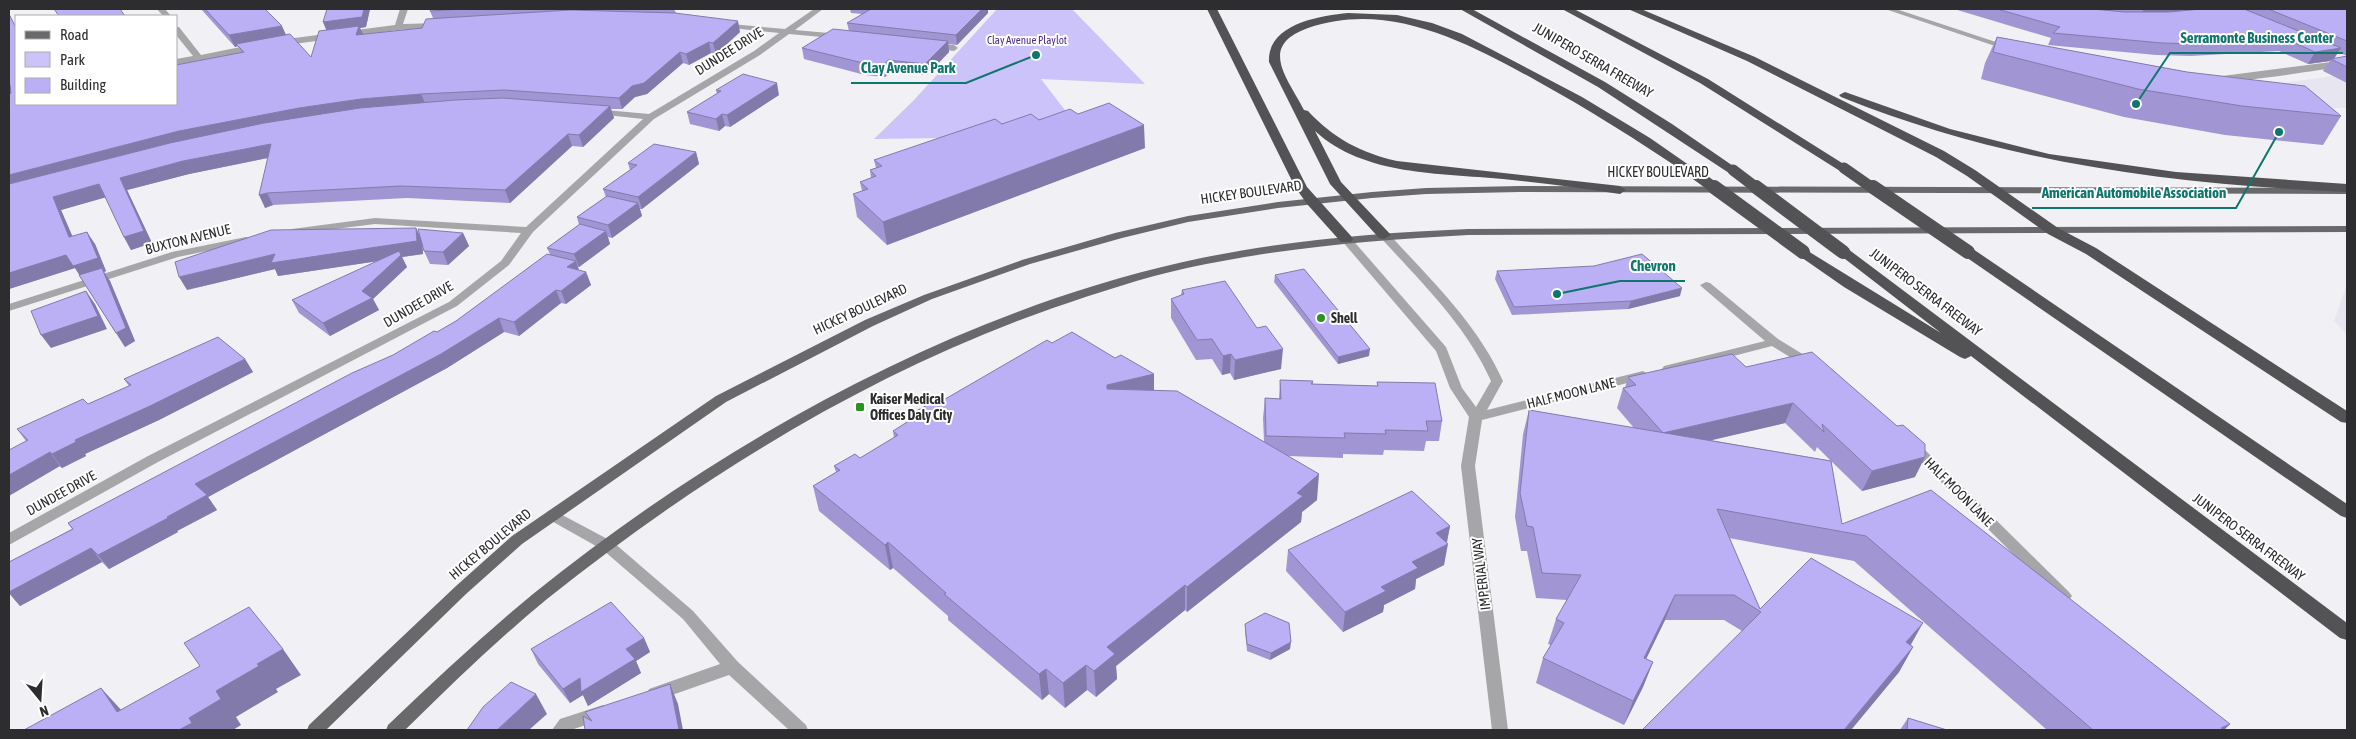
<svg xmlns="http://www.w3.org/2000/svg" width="2356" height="739" font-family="'Asap Condensed',sans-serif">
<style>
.built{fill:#e7e5f0}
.green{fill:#ccc3fb}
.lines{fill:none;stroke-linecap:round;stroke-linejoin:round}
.minor{fill:#a6a6a8;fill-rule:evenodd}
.major{fill:#69686b;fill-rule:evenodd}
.highway{fill:#535255;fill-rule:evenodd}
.highway-bridge-far1{stroke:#535255;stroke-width:11}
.highway-bridge{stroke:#535255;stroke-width:14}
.wall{fill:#a196d3;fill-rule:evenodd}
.shaded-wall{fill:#837aac}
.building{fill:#bbaff5;stroke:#837aac}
.poi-dot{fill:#28951f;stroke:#fff;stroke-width:2}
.labels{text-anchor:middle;stroke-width:4;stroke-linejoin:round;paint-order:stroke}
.far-park-label{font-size:11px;fill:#482a8b;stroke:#fff}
.street-label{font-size:14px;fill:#2d2d2f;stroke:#fff}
.poi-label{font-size:14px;font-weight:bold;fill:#2d2d2f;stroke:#fff;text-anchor:start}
.leader{fill:none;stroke:#0f766e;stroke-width:2}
.callout-dot{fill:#0f766e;stroke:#fff;stroke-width:2}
.callout-label{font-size:15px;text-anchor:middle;font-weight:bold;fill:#0f766e;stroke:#fff;stroke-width:4;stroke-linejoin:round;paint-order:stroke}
</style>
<rect width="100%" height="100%" fill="#f1f1f5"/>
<g class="built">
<path d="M2347 74V108H2316L2276 84Z"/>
<path d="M2347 284V335L2334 321Z"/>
</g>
<path class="green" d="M997 9H1072L1145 84 1041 79 1085 136 874 139 914 100Z"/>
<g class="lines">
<g class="minor">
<path d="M157 9H165L171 16H163Z"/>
<path d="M400 9H408L403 24 438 23 442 25 438 27 398 30 279 46 275 43 279 40 395 25Z"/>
<path d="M814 9H823L795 30 840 34 844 37 843 39 789 34 760 55 654 119 533 232 509 265 457 306 158 462 9 545V533L148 456 449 302 501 261 521 233 375 224 296 234 291 231 292 229 375 218 526 227 643 119 597 114 594 113V109L649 114 754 51 779 33 723 27H720V23L785 29Z"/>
<path d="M1885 9H1896L2014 48 2007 50Z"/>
<path d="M176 27H179L201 55 255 44 259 47 255 50 176 65V59L193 56 176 35Z"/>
<path d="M932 43 954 45 958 48 954 51 929 48 928 46Z"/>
<path d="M2347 60V66C2329 68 2227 86 2218 79L2222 76Z"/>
<path d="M1384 232 1388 233C1430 279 1477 323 1503 381L1487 410 1643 371 1649 375 1647 378 1482 420 1475 466 1508 730H1492L1461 466 1469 417 1450 388 1436 351 1342 241 1341 239 1342 237H1350L1446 347 1462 388 1476 407 1491 381C1466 325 1421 282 1380 237L1379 235Z"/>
<path d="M246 237 250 238 251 240 250 242 178 257 9 311V304L172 252Z"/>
<path d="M1706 282 1710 283 1778 339 1814 361 1816 364 1814 367H1806L1772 346 1668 373 1664 372 1662 369 1664 366 1765 341 1702 287 1700 285Z"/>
<path d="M1913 441 1918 443 2069 592 2072 596 2069 600 2064 602 2059 600 1908 449 1906 446Z"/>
<path d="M553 510 613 542 693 611 738 662 806 725 808 730H789L729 675 655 701 649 699 647 694 649 689 720 664 683 619 603 550 548 519 546 515 548 511Z"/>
<path d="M603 705 609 707 611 712 609 717 571 730H552L560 719Z"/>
</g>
<g class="major">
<path d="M1520 186 2347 188V194L1520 192 1426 194 1372 198 1278 208 1188 222 1122 238 1030 264 932 299 873 326 726 402 522 544 466 594 326 730H307L309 725 456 586 512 536 716 396 865 320 924 295 1022 260 1115 233 1188 216 1278 202 1372 192 1426 188Z"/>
<path d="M2347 226V232L1468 235C1373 240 1280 248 1187 268 1142 278 1097 293 1053 308 868 373 700 477 547 599 497 640 451 685 405 730H386L388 725C435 680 483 635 533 594 719 444 949 315 1183 262 1277 241 1372 233 1468 229Z"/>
</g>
<g class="highway">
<path d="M1207 9H1217L1307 187 1351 236 1353 239 1351 242H1341L1307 204 1295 187Z"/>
<path d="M1460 9H1472L1605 82 1672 124 1739 170 1737 173H1729L1598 87Z"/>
<path d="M1562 9H1574L1708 79 1850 168 1848 171H1840L1700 83Z"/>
<path d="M1628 9H1641L1755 57 1944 151 1975 170 2058 228 2096 248 2347 411V423L2341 422 2086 254 2048 234 1967 176 1936 157 1747 61Z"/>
<path d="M1348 13 1397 15 1432 23 1462 34 1582 97 1650 138 1696 170 1694 173H1686C1637 140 1588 109 1537 81 1468 43 1389 0 1308 28 1258 46 1287 77 1304 110L1308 111C1333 138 1361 153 1397 161L1620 186 1626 190 1620 194C1581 188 1542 183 1503 179 1440 173 1364 176 1315 131L1341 182 1391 235 1384 239 1379 238 1330 184 1269 62C1267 24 1319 16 1348 13Z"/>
<path d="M1845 92 1950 129 2049 154 2176 172 2347 184V192C2169 184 2008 164 1841 97L1839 95Z"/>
<path d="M1803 248 1941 333 1836 252 1843 248 1848 249 2347 623V640L2340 638 1971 356 1965 359 1960 357 1844 287 1798 255 1796 252Z"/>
<path d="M1968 248 1973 249 2347 504V518L2341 516 1963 255 1961 252Z"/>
</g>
<g class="highway-bridge-far1">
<path d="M1844 168 1874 189"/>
<path d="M1690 170 1716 189"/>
<path d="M1733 170 1758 189"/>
</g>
<g class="highway-bridge">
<path d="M1714 187 1803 252"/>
<path d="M1756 187 1843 252"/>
<path d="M1873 187 1968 252"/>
</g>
</g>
<g class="wall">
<path d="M201 9H265L286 35 311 57 326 30 327 9H370L366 27 360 28 363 34 422 28 433 18 430 11 431 9H674L676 13 740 32 716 54 711 53 689 65 683 63 647 94 635 97 622 109H611L614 118 583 147 572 146 510 203 407 198 273 205 265 208 268 158 189 174 127 190 152 243 131 250 124 237 105 197 61 210 72 236 95 244 106 271 104 272 110 281 135 341 125 347 75 268 9 289V14L16 27V104L241 53 238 46 235 47Z"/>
<path d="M850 9H990L988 10V13L957 45 948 44 949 52 927 75 890 71 885 77 865 75 804 59 802 48 849 31 847 23 862 14 851 13Z"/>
<path d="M1954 9H2347V56L2338 52 2334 59 2347 56V83L2323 71 2330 61 2308 64 2279 51 2191 56 2156 55 2048 45 2051 38Z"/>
<path d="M1997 37 2187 72 2341 116 2323 145 2225 135 2124 117 1981 79 1985 63Z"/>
<path d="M716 90 779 95 730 127 725 126 719 131 690 124 687 112 717 94Z"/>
<path d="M1078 114 1145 148 887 245 857 217 853 194 862 191 860 182 871 178 870 170 876 168 874 160 1002 124Z"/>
<path d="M696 152 699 164 642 209H640L642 216 612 238 608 237 610 244 579 267H578L579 270 586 272 591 285 566 304 561 303 519 336 504 332 447 368 208 497 217 510 177 531 178 532 109 569 102 562 20 606 9 593V562L72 529 68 523 393 355 437 332 456 321 550 254 547 248 579 225 577 217 606 197 603 189 630 170 628 163Z"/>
<path d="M416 228 420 237 463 233 469 246 448 265 430 264 424 251 422 243 423 254 402 257 407 267 373 299 379 310 330 336 299 313 292 300 379 261 278 276 275 269 187 290Z"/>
<path d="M1497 271 1680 296 1628 309 1512 315 1495 279Z"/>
<path d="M1275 275 1369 356 1338 364 1274 282Z"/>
<path d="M1182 290 1281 369 1234 380 1230 373 1222 375 1212 359 1196 360 1171 318V299L1181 295Z"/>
<path d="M1052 343 1154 390 1264 442 1263 418 1265 398 1279 399 1280 380 1313 381V384L1377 386V382L1442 421 1439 441H1426L1424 451 1384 450 1383 455 1343 454V458L1288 456 1317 500 1302 512 1301 522 1187 612 1185 610 1116 666 1117 679 1096 697 1087 690 1065 708 1049 694 1042 700 948 620V616L893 568 890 570 819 511 813 486 836 472 834 466 860 458 894 438 893 431 917 416 916 411 940 402Z"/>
<path d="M245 359 253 372 159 420 85 454 86 456 62 468 26 441 17 429 88 404 129 386 124 379Z"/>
<path d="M1746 367 1915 477 1862 491 1831 461 1842 524 2230 724 2224 730H2047L1854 561 1729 538 1760 609 1911 645 1913 647 1899 672 1851 730H1642L1742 631 1724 620H1665L1646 659 1653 662 1643 687 1624 725 1536 683 1543 658 1551 645 1548 644 1556 619 1567 600 1536 598 1527 551H1521L1515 517 1523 434 1529 410 1634 428 1617 408 1623 388H1625L1628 377ZM1785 423 1815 452 1817 447 1831 461 1710 440Z"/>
<path d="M1450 526 1447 543 1444 565 1416 579 1415 589 1384 605 1383 612 1343 632 1286 571 1288 550Z"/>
<path d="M1245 624 1290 649 1270 660 1247 651 1245 631Z"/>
<path d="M644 638 650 652 636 661 641 673 588 706 583 695 570 703 538 664 531 649Z"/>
<path d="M1908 718 1947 730H1900Z"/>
</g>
<g class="shaded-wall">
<path d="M364 9H370L366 27 360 28 364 36 327 32 323 22Z"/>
<path d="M982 9H990L988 10V13L957 45 956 35Z"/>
<path d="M2144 9H2215L2140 16Z"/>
<path d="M738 21 740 32 716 54 713 43Z"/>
<path d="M282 26 287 37 236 44 238 46 235 47 229 35Z"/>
<path d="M948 41 949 52 927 75 925 64Z"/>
<path d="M709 42 711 53 689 65 686 54Z"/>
<path d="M2341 48 2333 60 2331 59 2330 61 2308 64 2315 52Z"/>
<path d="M680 52 683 63 647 94 635 97 622 109 619 98 632 86Z"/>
<path d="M888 60 890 71 885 77 884 65Z"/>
<path d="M777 83 779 95 730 127 727 115Z"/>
<path d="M9 85H10L16 95 9 99Z"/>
<path d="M421 94 426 105 9 189V175L179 131 299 108 361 99Z"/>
<path d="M610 106 614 118 583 147 579 135Z"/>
<path d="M722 114 725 126 719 131 716 119Z"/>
<path d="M1144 125 1145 148 887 245 883 222Z"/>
<path d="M568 134 572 146 510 203 505 190Z"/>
<path d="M271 144 277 156 189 174 127 190 152 243 131 250 124 237 120 178 183 161Z"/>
<path d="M696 152 699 164 642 209 638 197Z"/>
<path d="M99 184 107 197 61 210 78 249 69 237 53 197Z"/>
<path d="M267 193 273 205 265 208 259 195Z"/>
<path d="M638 203 642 216 612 238 608 225Z"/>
<path d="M416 228 422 240 423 254 402 257 407 267 373 299 379 310 330 336 323 323 362 291 398 258 278 276 275 269 187 290 179 277 275 254Z"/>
<path d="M606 231 610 244 579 267 574 254Z"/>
<path d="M87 232 95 244 106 271 104 272 110 281 135 341 125 347 75 268 9 289V273Z"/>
<path d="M463 233 469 246 448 265 443 252Z"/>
<path d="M576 261 580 274 567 267Z"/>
<path d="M586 272 591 285 566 304 561 291Z"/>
<path d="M1682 288 1680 296 1628 309 1631 301Z"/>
<path d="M556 290 561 303 519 336 514 322Z"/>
<path d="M86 291 95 304 107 329 51 348 41 335Z"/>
<path d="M499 318 504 332 447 368 208 497 217 510 177 531 178 532 109 569 98 555 167 517 195 484Z"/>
<path d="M1283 349 1281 369 1234 380 1235 360Z"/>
<path d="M1370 349 1369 356 1338 364V357Z"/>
<path d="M1231 354 1230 373 1222 375 1223 356Z"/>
<path d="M245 359 253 372 159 420 85 454 86 456 62 468 52 454 75 440Z"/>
<path d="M1154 374V399L1108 410 1107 385Z"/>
<path d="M1793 403 1785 423 1657 453 1663 433Z"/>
<path d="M50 452 60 466 9 496V475Z"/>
<path d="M1925 457 1915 477 1862 491 1872 471Z"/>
<path d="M1319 474 1317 500 1302 512 1301 522 1187 612V587Z"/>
<path d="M1450 526 1446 545 1448 544 1444 565 1416 579 1415 589 1384 605 1383 612 1343 632 1345 612 1381 587 1412 562 1436 533Z"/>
<path d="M888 542 893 568 890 570 885 545Z"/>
<path d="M91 548 102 562 20 606 9 593V592Z"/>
<path d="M1185 585V610L1116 666 1117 679 1096 697 1094 671 1107 647Z"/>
<path d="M1675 595 1665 620 1635 682 1644 658Z"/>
<path d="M1923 623 1909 648 1906 642Z"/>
<path d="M644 638 650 652 636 661 641 673 588 706 583 695 570 703 563 689Z"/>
<path d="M1291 642 1290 649 1270 660 1271 653Z"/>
<path d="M1913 647 1899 672 1851 730H1844Z"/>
<path d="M283 649 301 675 276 689 278 692 236 717 241 725 233 730H179L189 718 216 691 257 664Z"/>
<path d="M1653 662 1643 687 1624 725 1633 701Z"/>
<path d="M1086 665 1087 690 1065 708 1063 683Z"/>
<path d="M1046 669 1049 694 1042 700 1039 674Z"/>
<path d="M670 684 678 704 683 730H679Z"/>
<path d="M101 688 124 713 117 712Z"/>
<path d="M536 694 547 714 529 730H497Z"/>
<path d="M2230 724 2224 730 2221 728Z"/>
</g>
<g class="building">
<path d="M54 9H120L125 16H59Z"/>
<path d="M205 9H265L282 26 229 35Z"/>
<path d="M327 9H364L362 17 323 22Z"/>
<path d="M431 9H464L430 11Z"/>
<path d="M871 9H982L956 35 847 23Z"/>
<path d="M1997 9H2093L2124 12H2169L2201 9H2244L2341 48 2315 52 2286 39 2198 44 2162 43 2053 33 2060 27Z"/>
<path d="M2268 9H2347V41Z"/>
<path d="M570 10 675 13 738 21 713 43 709 42 686 54 680 52 644 83 632 86 619 98 504 90 421 94 361 99 299 108 179 131 9 175V94L11 93 10 85H9V14L16 28V104H176V65L244 52 236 44 290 34 311 57 319 31 359 26 356 35 422 28 426 19Z"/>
<path d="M833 29 948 41 925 64 888 60 884 65 863 63 802 48Z"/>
<path d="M1997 37 2187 72 2305 86 2341 116 2242 106 2138 89 1993 52Z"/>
<path d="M2347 56V67L2331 59Z"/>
<path d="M743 74 777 83 727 115 722 114 716 119 687 112 721 91 716 90Z"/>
<path d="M503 98 610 106 579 135 568 134 505 190 401 186 267 193 259 195 271 144 183 161 120 178 144 231 124 237 99 184 53 197 69 237 87 232 98 258 73 266 66 255 9 273V184L170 143 264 123 360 108 455 100Z"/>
<path d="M1109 103 1144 125 883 222 853 194 868 189 860 182 876 176 870 170 882 166 874 160 995 119 1002 124 1031 114 1039 120 1070 109 1078 114Z"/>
<path d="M654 144 696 152 638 197 603 189 637 165 628 163Z"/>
<path d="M607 196 638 203 608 225 577 217Z"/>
<path d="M580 224 606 231 574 254 547 248Z"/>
<path d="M416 228 417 241 271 263 275 254 179 277 175 262 271 230Z"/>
<path d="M418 229 463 233 443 252 424 251Z"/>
<path d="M399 251 401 255 362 291 372 298 323 323 292 300Z"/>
<path d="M547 254 576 261 567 267 586 272 561 291 556 290 514 322 499 318 441 354 195 484 207 495 167 517 168 518 98 555 91 548 9 592V562L73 529 68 523 352 373 393 355 434 331 437 332 456 321Z"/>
<path d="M1642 254 1682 288 1631 301 1514 307 1497 271 1594 266Z"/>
<path d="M102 268 126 328 116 333 79 275Z"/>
<path d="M1304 269 1370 349 1338 357 1275 275Z"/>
<path d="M1225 281 1257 328 1266 326 1283 349 1235 360 1231 354 1223 356 1212 339 1197 340 1171 299 1184 294 1182 290Z"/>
<path d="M86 291 98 316 41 335 31 311Z"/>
<path d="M1072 332 1115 358 1121 355 1154 374 1107 385V389L1177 391 1319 474 1297 493 1303 496 1187 587 1185 585 1107 647 1115 654 1094 671 1086 665 1063 683 1046 669 1039 674 944 594 946 593 888 542 885 545 813 486 840 470 834 466 855 454 860 458 898 435 893 431 920 414 916 411 937 400 940 402 1047 340 1052 343Z"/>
<path d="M218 337 245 359 150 406 75 440 76 442 52 454 50 452 9 475V450L28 440 17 429 83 399 88 404 131 385 124 379Z"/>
<path d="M1812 352 1897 426 1903 425 1925 444V457L1872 471 1822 424 1824 432 1793 403 1663 433 1623 388 1636 385 1628 377 1732 354 1746 367Z"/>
<path d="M1280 380 1313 381 1311 384 1378 386 1377 382 1435 383 1442 421H1426L1428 431 1385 430 1386 434 1344 433 1345 438 1266 436 1265 398 1281 399Z"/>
<path d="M1529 410 1831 461 1842 524 1931 490 2230 724 2221 728 2224 730H2093L1866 536 1717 509 1760 609 1811 558 1923 623 1906 642 1913 647 1844 730H1642L1761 612 1734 595H1675L1644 658 1653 662 1633 701 1543 658 1564 623 1556 619 1581 575 1542 573 1533 527 1527 526 1520 493Z"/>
<path d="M1412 491 1450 526 1436 533 1448 544 1412 562 1418 568 1381 587 1386 591 1345 612 1288 550Z"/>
<path d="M611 602 644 638 626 649 635 659 581 692 580 678 563 689 531 649Z"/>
<path d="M249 607 283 649 257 664 259 666 216 691 221 699 189 718 192 723 179 730H24L101 688 117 712 200 666 184 643Z"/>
<path d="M1265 613 1289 623 1291 642 1271 653 1247 644 1245 624Z"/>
<path d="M511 682 536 694 497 730H467L483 707Z"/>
<path d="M670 684 679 730H706H585L583 716 592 721 585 712Z"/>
<path d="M1908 718 1947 730H1907Z"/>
</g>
<g class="poi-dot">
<circle cx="1321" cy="318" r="5"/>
<rect x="855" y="402" width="10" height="10" rx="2.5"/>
</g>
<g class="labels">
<g class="far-park-label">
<text x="1027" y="44">Clay Avenue Playlot</text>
</g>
<g class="street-label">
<text transform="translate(729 51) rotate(-32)" y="5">DUNDEE DRIVE</text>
<text transform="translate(1593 60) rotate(30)" y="5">JUNIPERO SERRA FREEWAY</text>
<text x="1658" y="177">HICKEY BOULEVARD</text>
<text transform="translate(1251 192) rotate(-8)" y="5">HICKEY BOULEVARD</text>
<text transform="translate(188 239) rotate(-14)" y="5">BUXTON AVENUE</text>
<text transform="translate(1926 292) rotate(37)" y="5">JUNIPERO SERRA FREEWAY</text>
<text transform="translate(418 304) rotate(-30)" y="5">DUNDEE DRIVE</text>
<text transform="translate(860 309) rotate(-25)" y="5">HICKEY BOULEVARD</text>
<text transform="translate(1571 393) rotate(-14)" y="5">HALF MOON LANE</text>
<text transform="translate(1959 492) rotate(45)" y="5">HALF MOON LANE</text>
<text transform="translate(61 493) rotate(-29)" y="5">DUNDEE DRIVE</text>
<text transform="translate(2249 537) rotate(37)" y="5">JUNIPERO SERRA FREEWAY</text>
<text transform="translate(490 544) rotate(-40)" y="5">HICKEY BOULEVARD</text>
<text transform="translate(1481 574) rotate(-97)" y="5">IMPERIAL WAY</text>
</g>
<g class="poi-label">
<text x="1331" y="323">Shell</text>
<text x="870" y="404">Kaiser Medical<tspan x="870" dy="16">Offices Daly City</tspan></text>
</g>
</g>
<path class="leader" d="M2136 104L2170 53H2343M1036 55L966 83H851M2279 132L2236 208H2032M1557 294L1620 281H1685"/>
<g class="callout-dot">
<circle cx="2136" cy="104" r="5"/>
<circle cx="1036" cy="55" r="5"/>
<circle cx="2279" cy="132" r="5"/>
<circle cx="1557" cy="294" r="5"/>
</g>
<g class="callout-label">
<text x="2257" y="43">Serramonte Business Center</text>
<text x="908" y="73">Clay Avenue Park</text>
<text x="2134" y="198">American Automobile Association</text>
<text x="1653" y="271">Chevron</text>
</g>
<rect width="2356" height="739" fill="none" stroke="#2d2d2f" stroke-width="20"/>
<rect x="15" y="15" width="162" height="90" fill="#ffffff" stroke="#ababac"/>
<rect x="25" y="31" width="25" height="8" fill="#69686b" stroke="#ababac"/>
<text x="60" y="40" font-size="15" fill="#2d2d2f">Road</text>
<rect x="25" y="52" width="25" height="15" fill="#ccc3fb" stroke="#ababac"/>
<text x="60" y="65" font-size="15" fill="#2d2d2f">Park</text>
<rect x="25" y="78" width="25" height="15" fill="#bbaff5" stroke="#ababac"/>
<text x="60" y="90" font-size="15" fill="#2d2d2f">Building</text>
<g transform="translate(40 699) rotate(162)" stroke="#ffffff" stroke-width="4" paint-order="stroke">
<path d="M0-4L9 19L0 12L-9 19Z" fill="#2d2d2f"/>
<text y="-8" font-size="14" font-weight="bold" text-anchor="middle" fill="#2d2d2f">N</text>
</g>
</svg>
